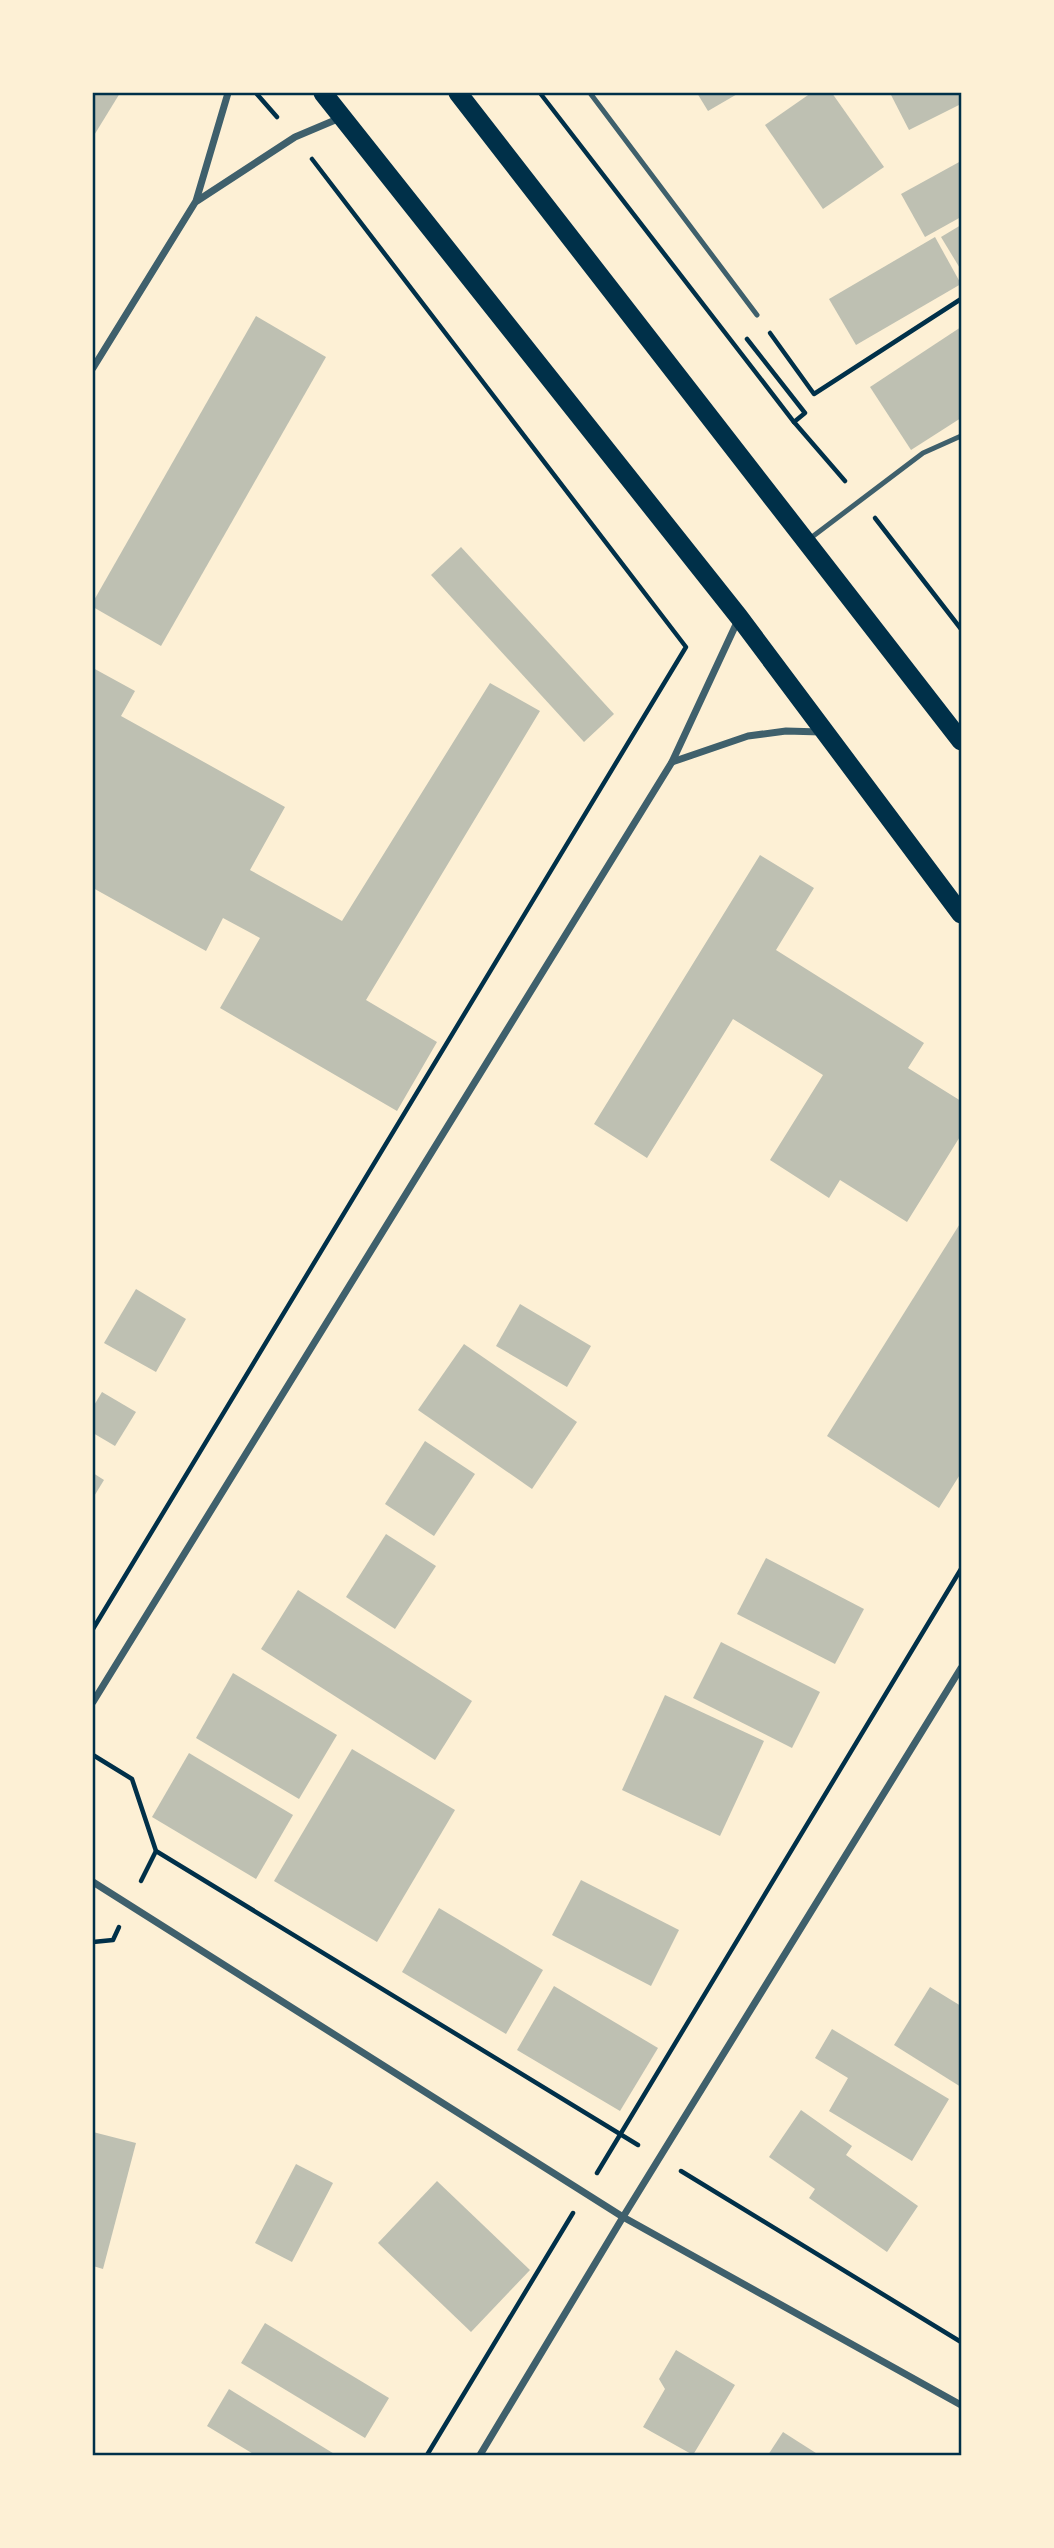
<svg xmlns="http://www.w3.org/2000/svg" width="1054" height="2548" font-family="'Work Sans',sans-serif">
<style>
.building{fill:#bec0b2}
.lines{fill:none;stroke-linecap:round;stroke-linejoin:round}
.path{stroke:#003049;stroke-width:4.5}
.service{stroke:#3f606c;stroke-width:5}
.minor{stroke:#3f606c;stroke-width:7}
.trunk{stroke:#003049;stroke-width:19}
.neatline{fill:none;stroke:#003049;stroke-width:2.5}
</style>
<rect width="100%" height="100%" fill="#fdf0d5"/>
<g class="building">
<path d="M93 93H120L93 137Z"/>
<path d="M697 93H739L708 111Z"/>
<path d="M811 93H832L884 167 823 209 765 125Z"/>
<path d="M890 93H961V104L909 130Z"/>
<path d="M961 161V217L925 237 901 194Z"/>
<path d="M961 225V270L941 237Z"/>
<path d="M935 237 961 284 856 345 829 299Z"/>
<path d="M256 316 326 357 161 646 93 607V602Z"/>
<path d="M961 327V418L911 450 870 387Z"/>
<path d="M461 547 614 714 584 742 431 575Z"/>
<path d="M93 668 135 691 121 716 285 807 250 870 342 921 490 683 540 711 366 1000 437 1042 397 1111 220 1008 260 938 223 918 206 951 93 888Z"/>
<path d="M760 855 814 888 776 950 924 1043 908 1068 961 1101V1135L907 1222 840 1180 829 1198 770 1160 823 1075 733 1019 647 1158 594 1124Z"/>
<path d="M961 1222V1473L939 1508 827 1436Z"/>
<path d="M136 1289 186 1319 156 1372 104 1343Z"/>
<path d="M520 1304 591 1346 567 1387 496 1346Z"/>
<path d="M464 1344 577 1422 532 1489 418 1410Z"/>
<path d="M102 1392 136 1412 115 1446 93 1433V1407Z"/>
<path d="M425 1441 475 1474 434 1536 385 1504Z"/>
<path d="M93 1473 104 1480 93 1498Z"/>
<path d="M386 1534 436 1566 395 1629 346 1597Z"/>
<path d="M766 1558 864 1609 835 1664 737 1614Z"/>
<path d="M298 1590 472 1701 435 1760 261 1649Z"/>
<path d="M721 1642 820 1692 792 1748 693 1698Z"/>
<path d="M233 1673 337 1735 299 1799 196 1738Z"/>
<path d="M665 1695 764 1741 720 1836 622 1790Z"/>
<path d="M352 1749 455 1810 377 1942 274 1881Z"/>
<path d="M189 1753 293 1815 256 1879 152 1817Z"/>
<path d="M581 1880 679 1930 651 1986 552 1935Z"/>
<path d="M439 1908 543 1970 506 2034 402 1972Z"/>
<path d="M554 1986 658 2048 620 2111 517 2050Z"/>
<path d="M930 1987 961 2006V2087L894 2045Z"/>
<path d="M832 2029 949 2099 912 2161 829 2111 848 2078 815 2058Z"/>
<path d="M801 2110 852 2146 846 2155 918 2206 887 2252 809 2198 815 2189 769 2157Z"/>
<path d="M93 2132 136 2143 103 2269 93 2266Z"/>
<path d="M296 2164 333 2183 292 2262 255 2243Z"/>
<path d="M437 2181 530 2270 471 2332 378 2243Z"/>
<path d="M265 2323 389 2398 365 2438 241 2363Z"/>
<path d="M676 2350 735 2385 693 2455 643 2427 665 2389 659 2379Z"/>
<path d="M229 2389 336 2455H255L207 2426Z"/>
<path d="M783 2432 819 2455H768Z"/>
</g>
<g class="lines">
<g class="path">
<path d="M256 93 277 117"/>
<path d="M540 93 794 422"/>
<path d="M770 333 814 394 961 299"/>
<path d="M747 339 805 413 794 422 845 481"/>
<path d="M875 518 961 629"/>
<path d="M93 1629 686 647 312 159"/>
<path d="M93 1755 132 1779 156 1851 638 2145"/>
<path d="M141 1881 156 1851"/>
<path d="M93 1942 113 1940 119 1927"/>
<path d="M681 2171 961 2342"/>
<path d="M597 2173 961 1569"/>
<path d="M427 2455 573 2213"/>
</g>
<g class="service">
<path d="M590 93 757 315"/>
<path d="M808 540 923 453 961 436"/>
</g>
<g class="minor">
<path d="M197 201 295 137 340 118"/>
<path d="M93 368 196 201 228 93"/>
<path d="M672 762 748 736 786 731 821 732"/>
<path d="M93 1702 672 762 739 618"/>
<path d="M93 1882 623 2217 961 2405"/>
<path d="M480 2455 623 2217 961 1668"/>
</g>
<g class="trunk">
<path d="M323 93 739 617 961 914"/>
<path d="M458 93 961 741"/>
</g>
</g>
<rect width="1054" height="2548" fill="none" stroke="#fdf0d5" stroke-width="189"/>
<rect x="94" y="94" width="866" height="2360" class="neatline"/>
</svg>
